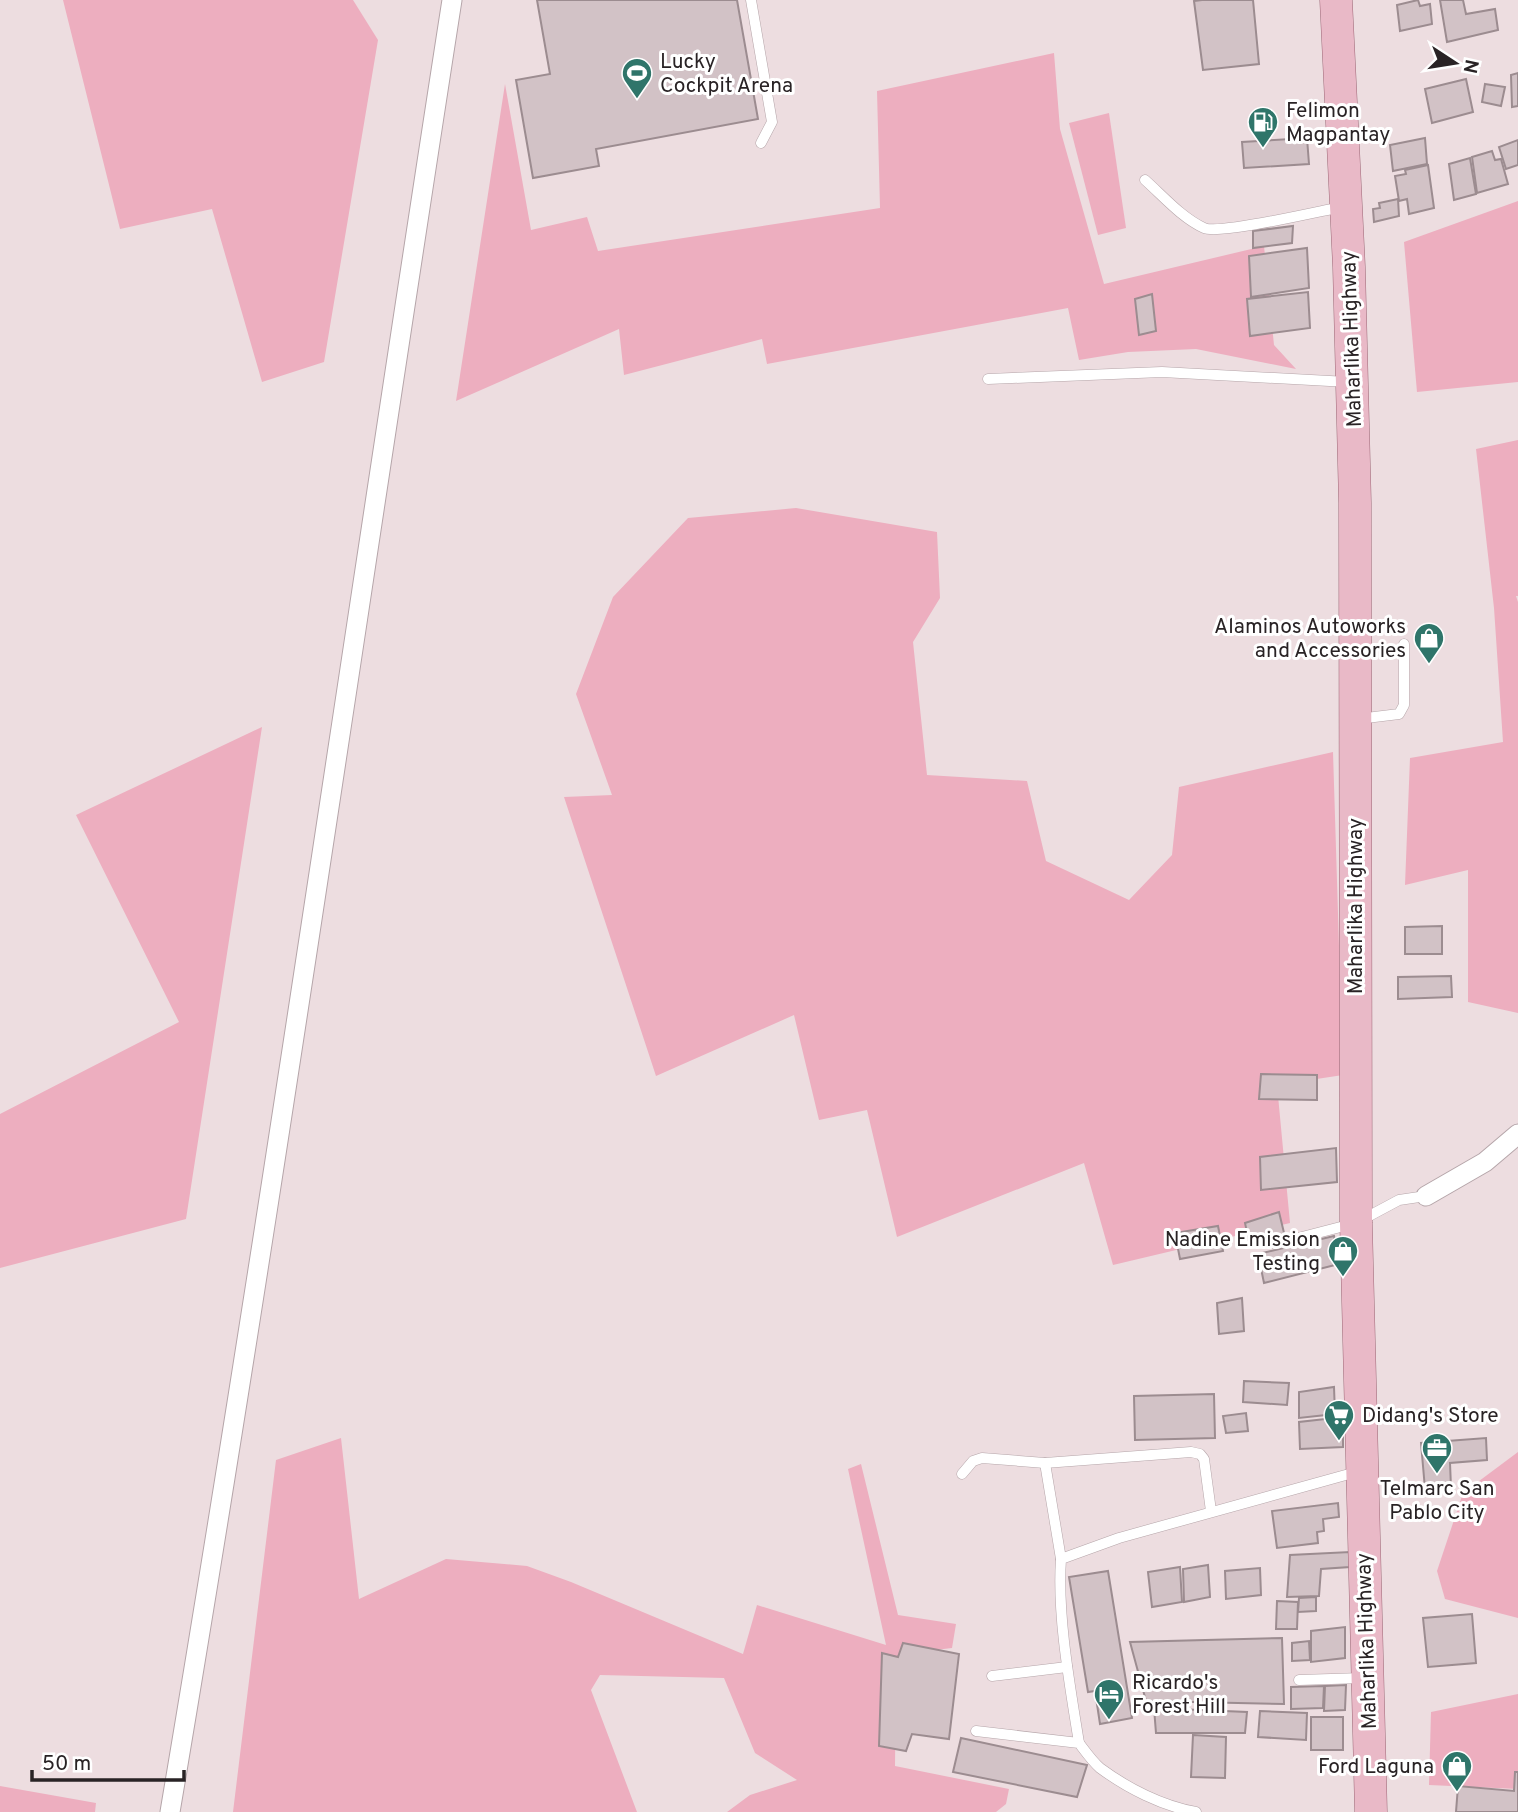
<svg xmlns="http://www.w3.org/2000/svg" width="1518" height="1812" font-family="Overpass,sans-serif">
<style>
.green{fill:#edaebf}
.building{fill:#d2c2c6;stroke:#9c8c90;stroke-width:2}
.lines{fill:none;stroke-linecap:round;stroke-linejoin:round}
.lane-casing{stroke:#b5a5a9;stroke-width:11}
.street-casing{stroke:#b5a5a9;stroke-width:21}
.primary-casing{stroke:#9c6776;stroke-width:33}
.lane{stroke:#fff;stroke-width:10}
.street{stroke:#fff;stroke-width:19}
.primary{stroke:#e9b9c7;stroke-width:32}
.labels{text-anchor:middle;stroke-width:6;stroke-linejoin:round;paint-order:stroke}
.poi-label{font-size:21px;fill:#292325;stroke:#fff;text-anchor:start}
.street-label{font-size:21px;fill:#292325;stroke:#fff}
</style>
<rect width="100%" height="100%" fill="#eddde0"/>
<g class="green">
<path d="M63 0H353L378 40 324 362 262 382 212 209 120 229Z"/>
<path d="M1054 53 1060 129 1104 284 1264 246 1274 345 1296 369 1196 349 1128 352 1079 360 1068 308 767 364 762 339 624 375 619 329 456 401 505 84 531 230 587 217 598 251 880 208 877 91Z"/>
<path d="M1109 113 1126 228 1098 235 1069 123Z"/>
<path d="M1518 201V382L1417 392 1404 242Z"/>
<path d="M1518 440V596H1516L1518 602V1013L1468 1002V870L1405 885 1410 758 1503 742 1494 608 1476 449Z"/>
<path d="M796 508 937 532 940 598 913 642 927 775 1027 781 1046 861 1129 900 1172 855 1179 787 1333 752 1343 1075 1277 1085 1290 1223 1113 1265 1084 1163 897 1237 867 1110 819 1120 794 1015 656 1076 564 797 612 795 576 694 613 597 688 518Z"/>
<path d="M262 727 186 1219 0 1268V1114L179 1022 76 815Z"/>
<path d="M341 1438 359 1599 446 1559 527 1566 571 1582 743 1654 757 1605 886 1645 848 1469 861 1464 898 1615 956 1624 952 1648 918 1652 896 1662 895 1766 1009 1789 1006 1804 996 1812H727L750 1795 797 1780 755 1753 724 1678 600 1675 591 1690 637 1812H233L276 1460Z"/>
<path d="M1518 1452V1618L1445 1599 1437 1571 1463 1493Z"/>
<path d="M1518 1694V1789L1429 1785 1431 1712Z"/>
<path d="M0 1786 96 1803 95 1812H0Z"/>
</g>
<g class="building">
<path d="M537 0H737L758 119 596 149 599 166 533 178 516 80 550 74Z"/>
<path d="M1202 0H1253L1259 64 1203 70 1194 1Z"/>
<path d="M1418 0 1420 6 1430 4 1432 24 1400 31 1397 5Z"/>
<path d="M1440 0H1463L1466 14 1495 9 1498 30 1447 42Z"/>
<path d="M1518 73V106L1512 107 1511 75Z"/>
<path d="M1466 79 1473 112 1432 123 1425 89Z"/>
<path d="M1485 84 1505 87 1501 106 1482 102Z"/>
<path d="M1307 138 1309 164 1244 168 1242 142Z"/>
<path d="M1425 138 1427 164 1393 171 1390 145Z"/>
<path d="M1518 140V165L1506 169 1499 147Z"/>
<path d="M1492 151 1495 160 1501 159 1508 184 1477 193 1472 157Z"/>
<path d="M1470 158 1476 194 1454 200 1449 164Z"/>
<path d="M1428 165 1434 208 1409 214 1407 199 1399 201 1395 176 1406 174 1405 170Z"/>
<path d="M1398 199 1399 216 1374 222 1373 209 1380 208 1379 203Z"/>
<path d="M1293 226 1292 243 1253 248V231Z"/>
<path d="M1307 248 1309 288 1251 297 1249 256Z"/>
<path d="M1308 292 1310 328 1250 336 1247 299Z"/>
<path d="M1152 294 1156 331 1139 335 1135 299Z"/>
<path d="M1442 926V954H1405V927Z"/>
<path d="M1451 976 1452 997 1398 999V977Z"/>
<path d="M1261 1074 1317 1075V1100L1259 1099Z"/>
<path d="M1336 1148 1337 1182 1261 1190 1260 1157Z"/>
<path d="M1279 1212 1285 1237 1250 1247 1245 1223Z"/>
<path d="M1218 1226 1223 1251 1180 1259 1175 1233Z"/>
<path d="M1334 1236 1339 1264 1264 1283 1258 1254Z"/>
<path d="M1242 1298 1244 1331 1219 1334 1217 1303Z"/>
<path d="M1244 1381 1289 1383 1287 1405 1243 1402Z"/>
<path d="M1334 1387 1335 1414 1299 1418V1392Z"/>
<path d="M1214 1394 1215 1438 1135 1440 1134 1396Z"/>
<path d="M1246 1413 1248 1431 1226 1433 1223 1416Z"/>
<path d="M1343 1417V1447L1300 1449 1299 1422Z"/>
<path d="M1486 1438 1487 1460 1450 1463 1451 1487 1425 1489 1421 1443Z"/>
<path d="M1338 1503 1339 1517 1323 1519 1324 1531 1317 1532 1318 1543 1277 1548 1272 1511Z"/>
<path d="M1350 1552V1567L1321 1569 1319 1596 1287 1597 1290 1555Z"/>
<path d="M1208 1565 1210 1597 1184 1602 1183 1569Z"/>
<path d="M1180 1567 1182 1602 1152 1607 1148 1572Z"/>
<path d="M1260 1568 1261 1595 1226 1599 1225 1571Z"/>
<path d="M1108 1571 1132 1718 1100 1724 1095 1691 1088 1692 1069 1577Z"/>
<path d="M1316 1597V1611L1298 1612 1299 1598Z"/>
<path d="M1277 1601 1298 1602 1297 1629H1276Z"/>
<path d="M1472 1614 1476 1663 1428 1667 1423 1618Z"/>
<path d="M1345 1627V1658L1311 1662V1631Z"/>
<path d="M1282 1638 1284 1704 1146 1701 1130 1642Z"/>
<path d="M1309 1641 1310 1660 1292 1661V1643Z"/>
<path d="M903 1643 959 1654 949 1739 912 1734 906 1751 879 1746 882 1653 898 1657Z"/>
<path d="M1346 1685 1345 1710 1324 1711 1325 1686Z"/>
<path d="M1324 1686 1323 1708 1291 1709V1687Z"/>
<path d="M1154 1708 1247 1712 1245 1733H1156Z"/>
<path d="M1260 1711 1307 1713 1306 1740 1258 1737Z"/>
<rect x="1311" y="1717" width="32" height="33"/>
<path d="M1193 1735 1226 1737 1225 1778 1191 1777Z"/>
<path d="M961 1738 1087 1765 1077 1797 953 1772Z"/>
<path d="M1515 1772H1518V1812H1456L1458 1786 1514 1791Z"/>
</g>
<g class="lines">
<g class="lane-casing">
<g id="lane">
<path d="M751 0 772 122 761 143"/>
<path d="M1145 180C1163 196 1182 218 1204 228 1220 235 1319 211 1342 207"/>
<path d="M988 379 1162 372 1348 382"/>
<path d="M1358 719 1399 714 1404 705V644"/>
<path d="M1275 1244 1356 1223 1399 1200 1426 1196"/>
<path d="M1045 1463 1061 1559"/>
<path d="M962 1474 973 1461 982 1458 1045 1463 1191 1452 1200 1454 1204 1459 1211 1511"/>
<path d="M992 1676 1067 1667"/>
<path d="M1299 1680 1363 1678"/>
<path d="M976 1731 1079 1743C1085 1751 1092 1761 1100 1768 1127 1788 1162 1806 1196 1812"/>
<path d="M1079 1743C1070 1686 1057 1616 1061 1559L1119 1538 1360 1471"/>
</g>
</g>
<g class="street-casing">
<g id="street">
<path d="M1426 1196 1485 1162 1518 1134"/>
<path d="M170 1812C272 1209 358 604 452 0"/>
</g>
</g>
<g class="primary-casing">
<path id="primary" d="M1336 0 1349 267 1355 503 1356 1223 1371 1812"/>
</g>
<use href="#lane" class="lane"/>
<use href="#street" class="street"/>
<use href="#primary" class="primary"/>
</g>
<defs>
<g id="stadium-pin" transform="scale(1.575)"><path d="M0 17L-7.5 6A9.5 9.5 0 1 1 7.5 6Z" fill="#2f756a" stroke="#fff"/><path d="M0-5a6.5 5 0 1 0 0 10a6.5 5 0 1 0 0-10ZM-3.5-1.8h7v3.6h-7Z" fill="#fff"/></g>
<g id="fuel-pin" transform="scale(1.575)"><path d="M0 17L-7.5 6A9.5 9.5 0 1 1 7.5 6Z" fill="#2f756a" stroke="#fff"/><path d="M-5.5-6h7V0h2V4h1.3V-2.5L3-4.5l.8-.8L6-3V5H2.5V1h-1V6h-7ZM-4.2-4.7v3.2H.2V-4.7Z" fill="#fff"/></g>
<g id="shop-pin" transform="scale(1.575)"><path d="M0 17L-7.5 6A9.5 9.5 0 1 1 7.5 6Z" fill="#2f756a" stroke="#fff"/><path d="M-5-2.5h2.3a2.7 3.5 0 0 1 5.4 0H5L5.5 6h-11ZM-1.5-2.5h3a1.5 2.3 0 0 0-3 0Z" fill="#fff"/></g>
<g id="supermarket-pin" transform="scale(1.575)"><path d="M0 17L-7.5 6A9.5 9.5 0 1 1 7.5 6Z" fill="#2f756a" stroke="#fff"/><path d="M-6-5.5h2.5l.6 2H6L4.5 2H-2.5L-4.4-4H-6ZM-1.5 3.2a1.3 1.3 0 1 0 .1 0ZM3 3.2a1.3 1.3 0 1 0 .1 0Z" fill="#fff"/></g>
<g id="office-pin" transform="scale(1.575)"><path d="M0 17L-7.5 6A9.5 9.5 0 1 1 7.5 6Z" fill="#2f756a" stroke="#fff"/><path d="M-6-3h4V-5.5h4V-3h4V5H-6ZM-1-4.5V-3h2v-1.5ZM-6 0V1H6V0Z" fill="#fff"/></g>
<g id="hotel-pin" transform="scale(1.575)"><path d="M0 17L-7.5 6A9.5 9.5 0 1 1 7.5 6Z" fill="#2f756a" stroke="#fff"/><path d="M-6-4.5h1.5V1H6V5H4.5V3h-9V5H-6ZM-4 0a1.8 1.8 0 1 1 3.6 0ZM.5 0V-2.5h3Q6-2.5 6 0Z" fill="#fff"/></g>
</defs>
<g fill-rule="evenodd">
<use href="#stadium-pin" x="637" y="73"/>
<use href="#fuel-pin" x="1263" y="122"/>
<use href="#shop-pin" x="1429" y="638"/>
<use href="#shop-pin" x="1343" y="1251"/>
<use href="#supermarket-pin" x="1339" y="1415"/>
<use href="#office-pin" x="1437" y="1448"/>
<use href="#hotel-pin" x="1109" y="1694"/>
<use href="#shop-pin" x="1457" y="1766"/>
</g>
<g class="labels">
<g class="poi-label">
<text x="660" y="68">Lucky<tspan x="660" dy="24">Cockpit Arena</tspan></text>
<text x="1286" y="117">Felimon<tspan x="1286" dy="24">Magpantay</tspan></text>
<text x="1406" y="633" text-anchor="end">Alaminos Autoworks<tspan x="1406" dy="24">and Accessories</tspan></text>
<text x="1320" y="1246" text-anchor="end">Nadine Emission<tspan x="1320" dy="24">Testing</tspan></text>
<text x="1362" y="1422">Didang's Store</text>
<text x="1437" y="1495" text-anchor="middle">Telmarc San<tspan x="1437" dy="24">Pablo City</tspan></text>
<text x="1132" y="1689">Ricardo's<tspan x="1132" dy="24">Forest Hill</tspan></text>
<text x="1434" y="1773" text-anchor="end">Ford Laguna</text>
</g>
<g class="street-label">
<text transform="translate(1351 339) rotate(-92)" y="7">Maharlika Highway</text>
<text transform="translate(1355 906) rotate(-90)" y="7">Maharlika Highway</text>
<text transform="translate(1366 1641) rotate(-92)" y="7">Maharlika Highway</text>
</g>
</g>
<g transform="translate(1455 63) rotate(102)" stroke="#ffffff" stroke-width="5" paint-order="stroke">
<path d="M0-5L12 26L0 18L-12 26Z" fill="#292325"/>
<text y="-10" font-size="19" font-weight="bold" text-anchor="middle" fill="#292325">N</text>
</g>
<path d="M32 1770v10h152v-10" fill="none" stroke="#292325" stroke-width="3.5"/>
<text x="42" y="1770" font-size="21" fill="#292325" stroke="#ffffff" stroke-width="5" paint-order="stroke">50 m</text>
</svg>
